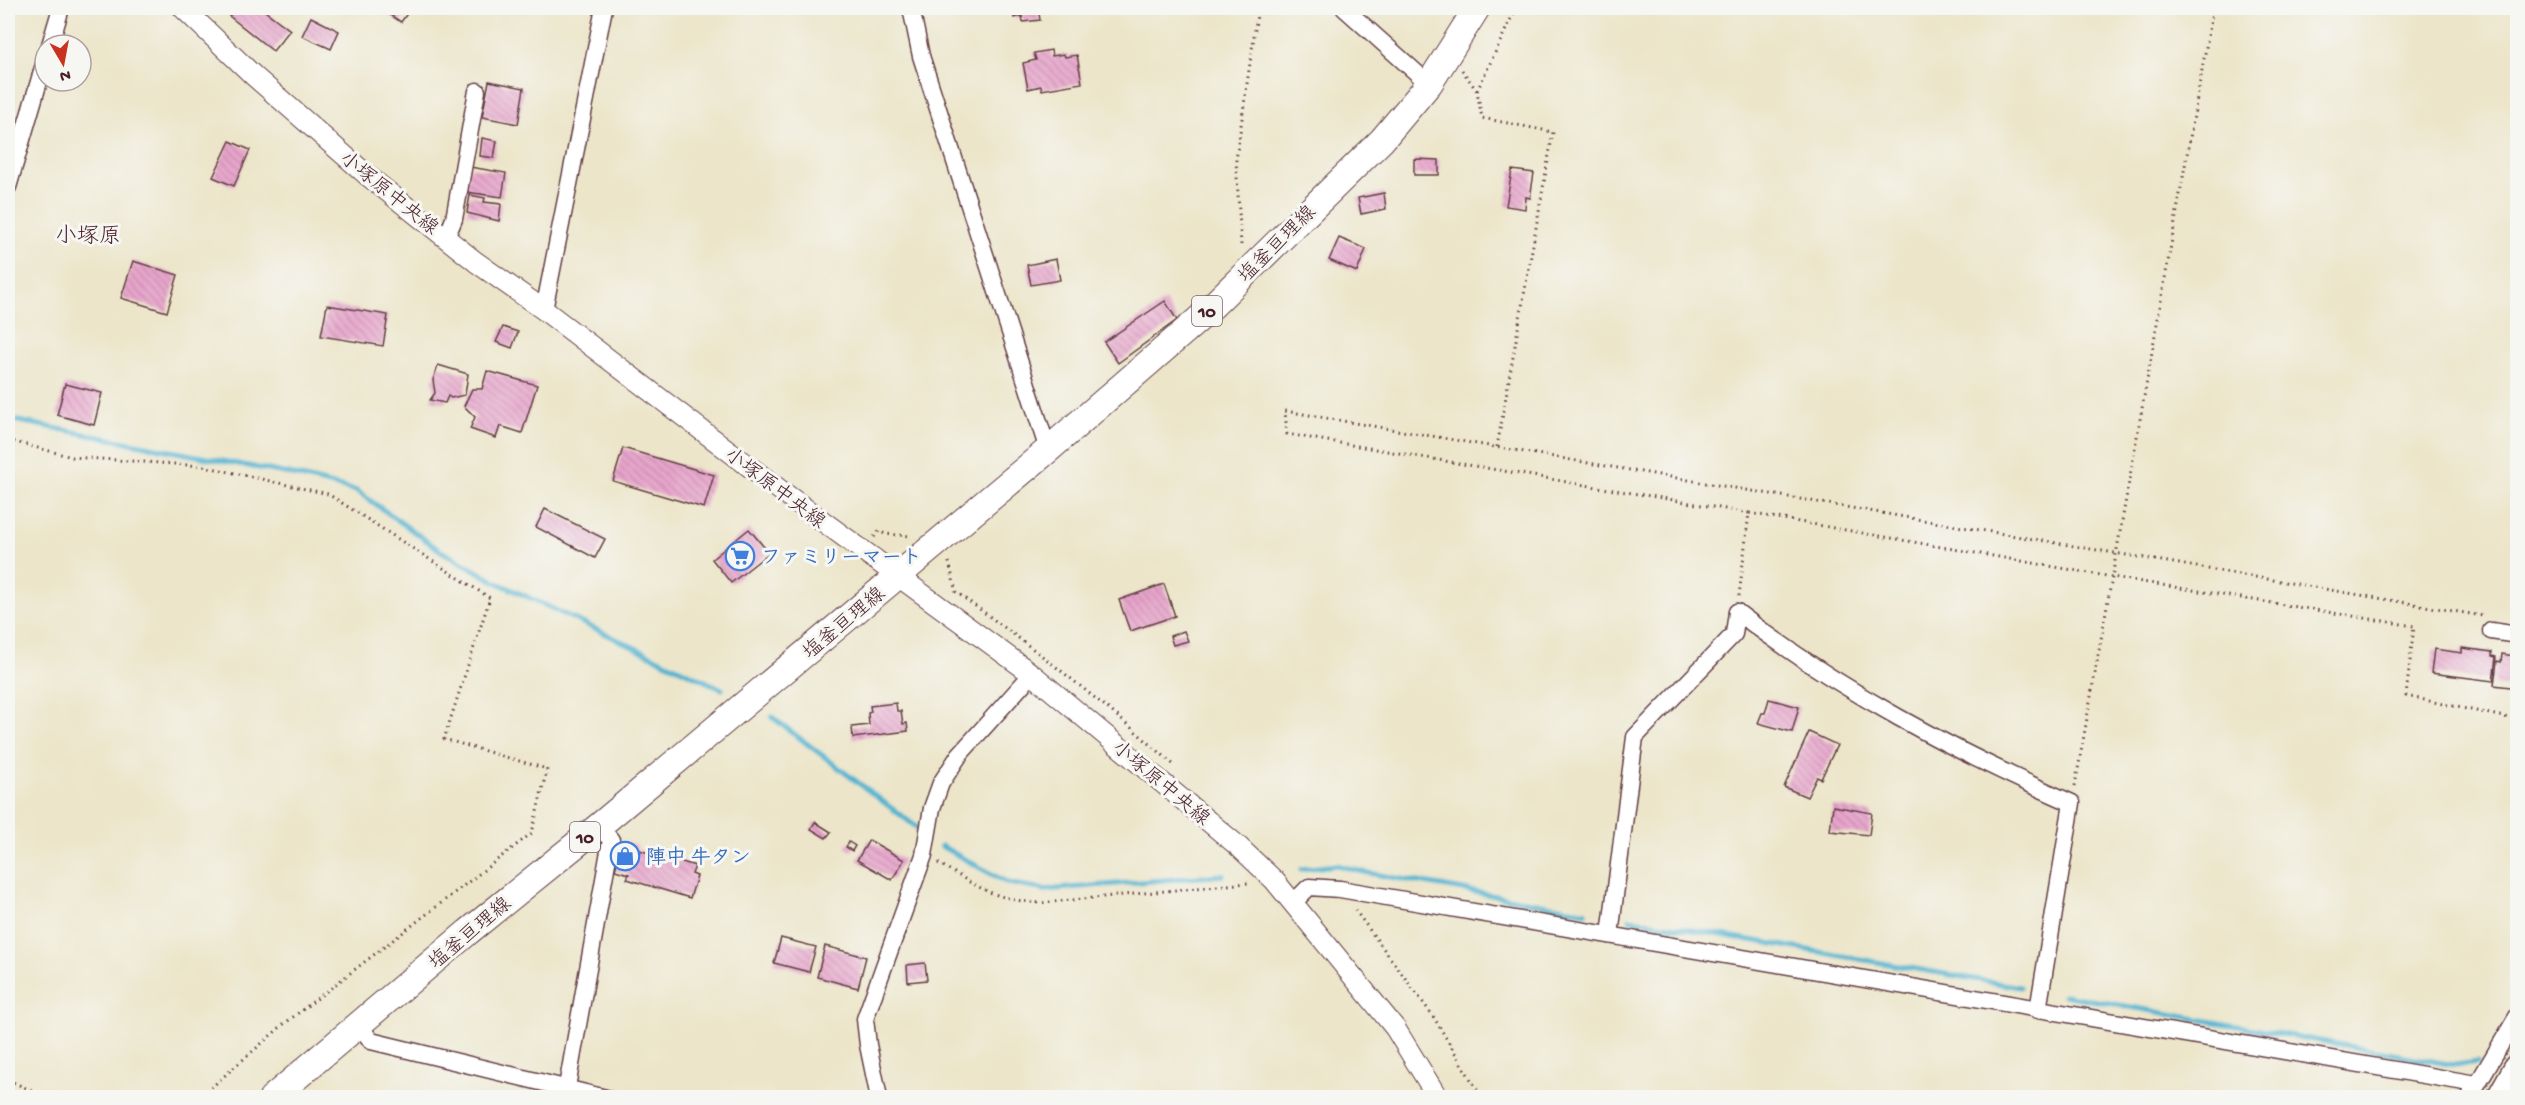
<svg xmlns="http://www.w3.org/2000/svg" width="2525" height="1105" font-family="'Gochi Hand','Klee One',sans-serif">
<style>
.lines{fill:none;stroke-linecap:round;stroke-linejoin:round}
.stream{stroke:#51b3d0;stroke-width:5}
.building{fill:url(#building-back-hatch)}
.minor-casing{stroke:#623d43;stroke-width:19}
.tertiary-casing{stroke:#623d43;stroke-width:22}
.primary-casing{stroke:#623d43;stroke-width:28}
.motorway-casing{stroke:#623d43;stroke-width:31}
.path{stroke:#623d43;stroke-width:3;stroke-dasharray:1.5 4.5;stroke-linecap:butt}
.minor{stroke:#fff;stroke-width:16}
.tertiary{stroke:#fff;stroke-width:20}
.primary{stroke:#fff;stroke-width:26}
.motorway{stroke:#fff;stroke-width:28}
.labels{text-anchor:middle;stroke-width:6;stroke-linejoin:round;paint-order:stroke}
.shield{fill:#f6f6f2;stroke:#7e6067;stroke-width:1.5}
.shield-label{font-size:18px;font-weight:bold;fill:#4a1f2b}
.street-label{font-size:20px;fill:#4a1f2b;stroke:#f6f6f2}
.shop-label{font-size:20px;font-weight:bold;fill:#366cbe;stroke:#f6f6f2;text-anchor:start}
.quarter-label{font-size:22px;fill:#4a1f2b;stroke:#f6f6f2}
</style>
<defs>
<pattern id="building-back-hatch" width="6" height="6" patternUnits="userSpaceOnUse" patternTransform="scale(1.5)"><rect width="6" height="6" fill="#e8a5cc"/><path d="M-1 5l2 2M0 0l6 6M5-1l2 2" fill="none" stroke="#be86a6"/></pattern>
</defs>
<rect width="100%" height="100%" fill="#f6f6f2"/>
<filter id="ink" filterUnits="userSpaceOnUse"><feTurbulence type="fractalNoise" baseFrequency=".0167" numOctaves="2"/><feDisplacementMap in="SourceGraphic" scale="12" xChannelSelector="R" yChannelSelector="G"/><feConvolveMatrix kernelMatrix="1 2 1 2 8 2 1 2 1" color-interpolation-filters="sRGB"/></filter>
<filter id="wash" filterUnits="userSpaceOnUse"><feTurbulence type="fractalNoise" baseFrequency=".008" numOctaves="4" result="noise"/><feDisplacementMap in="SourceGraphic" scale="24" xChannelSelector="R" yChannelSelector="G"/><feGaussianBlur stdDeviation="1.35" result="paint"/><feColorMatrix in="noise" values="0 0 0 0 0 0 0 0 0 0 0 0 0 0 0 0 0 1.4 0 .05"/><feComposite in="paint" operator="in"/></filter>
<g filter="url(#wash)">
<rect width="100%" height="100%" fill="#ece5c9"/>
<g class="lines">
<g class="stream">
<path d="M8 419 289 474 357 491 441 551 496 582 722 689"/>
<path d="M772 717 919 829"/>
<path d="M941 846 1008 883 1045 890 1223 875"/>
<path d="M1301 869 1337 865 1363 872 1586 912"/>
<path d="M1630 919 2020 987"/>
<path d="M2064 995 2454 1065 2478 1062"/>
</g>
</g>
<g id="blocks">
<g class="building">
<path d="M236 8H261L290 30 273 51 229 16Z"/>
<path d="M379 8H411L401 22Z"/>
<path d="M1012 8H1038L1040 20 1023 22 1022 16 1014 18Z"/>
<path d="M311 17 339 31 331 49 302 36Z"/>
<path d="M1051 50 1052 56 1064 54 1065 57 1077 55 1082 83 1042 90 1041 86 1028 89 1023 63 1036 60 1034 53Z"/>
<path d="M489 81 524 88 518 124 482 117Z"/>
<path d="M482 138 497 141 494 158 480 156Z"/>
<path d="M230 141 250 150 234 186 213 177Z"/>
<path d="M1414 159 1439 160V175H1414Z"/>
<path d="M470 167 506 173 502 197 466 192Z"/>
<path d="M1512 170 1534 173 1530 198 1526 197 1525 209 1506 206Z"/>
<path d="M1384 193 1386 209 1361 214 1358 198Z"/>
<path d="M470 195 485 198 484 202 501 204 499 221 467 213Z"/>
<path d="M1339 238 1366 249 1357 272 1329 260Z"/>
<path d="M1056 259 1060 280 1031 285 1027 265Z"/>
<path d="M133 261 178 275 167 312 121 298Z"/>
<path d="M1165 301 1177 320 1118 363 1104 342Z"/>
<path d="M327 305 388 315 383 346 321 336Z"/>
<path d="M503 327 518 332 512 348 496 342Z"/>
<path d="M438 365 468 374 465 395 451 398 448 396 445 403 430 400 435 393 433 380Z"/>
<path d="M487 371 537 385 522 433 500 426 496 438 470 429 475 417 464 406 472 389H482Z"/>
<path d="M65 384 102 393 94 425 57 415Z"/>
<path d="M623 448 714 475 704 508 613 481Z"/>
<path d="M545 509 605 539 595 558 536 527Z"/>
<path d="M749 529 769 553 731 583 712 559Z"/>
<path d="M1164 584 1175 616 1130 631 1119 600Z"/>
<path d="M1184 631 1188 641 1173 645 1170 636Z"/>
<path d="M2462 648 2492 652V656L2496 657 2493 681 2431 673 2434 649 2462 653Z"/>
<path d="M2502 654 2514 656 2513 662 2518 663V688L2494 685 2497 661 2501 662Z"/>
<path d="M1769 699 1799 707 1792 732 1758 723 1762 713H1765Z"/>
<path d="M896 703 897 711H901L903 724 907 723 908 731 853 738 852 727 869 725 868 713 871 712 870 706Z"/>
<path d="M1809 732 1837 745 1821 779 1817 777 1807 797 1784 787Z"/>
<path d="M1833 806 1872 813 1869 835 1830 831Z"/>
<path d="M815 822 831 832 826 838 811 829Z"/>
<path d="M869 840 904 860 892 880 857 860Z"/>
<path d="M623 841 637 845 636 849 649 853 651 846 668 851 666 857 695 866 692 874 697 876 690 898 627 879 629 874 615 870Z"/>
<path d="M849 842 855 846 852 851 846 847Z"/>
<path d="M781 938 816 947 809 972 774 963Z"/>
<path d="M825 946 866 957 858 988 817 977Z"/>
<path d="M925 963 927 980 908 982 907 965Z"/>
</g>
</g>
</g>
<g filter="url(#ink)">
<use href="#blocks" fill-opacity="0" stroke="#623d43" stroke-width="1.5"/>
<g class="lines">
<g class="minor-casing">
<g id="minor">
<path d="M911 8 921 56 1048 450"/>
<path d="M1344 8 1429 84"/>
<path d="M50 45 61 8"/>
<path d="M8 187 45 61"/>
<path d="M446 238 454 219 477 91"/>
<path d="M544 310 604 8"/>
<path d="M1737 612C1840 691 1954 751 2072 803L2038 1010"/>
<path d="M2491 631 2518 635"/>
<path d="M1293 903 1309 887 1340 889 2476 1084"/>
<path d="M1610 935 1635 737 1734 634 1737 612"/>
<path d="M359 1024 371 1041 606 1098"/>
<path d="M565 1098 611 840 599 826"/>
<path d="M879 1098 868 1045 865 1019 924 855 932 808 941 783 960 754 1032 674"/>
<path d="M2469 1098 2518 1015"/>
</g>
</g>
<g class="tertiary-casing">
<path id="tertiary" d="M183 8 255 77 368 176 476 262 544 310 780 490 1032 674 1238 846 1274 880 1395 1028 1438 1098"/>
</g>
<g class="primary-casing">
<path id="primary" d="M272 1098 468 932 599 826 1048 450 1200 318 1382 140 1429 84 1477 8"/>
</g>
<g class="motorway-casing">
<path id="motorway" d="M2501 1098 2518 1068"/>
</g>
<g class="path">
<path d="M1462 70 1477 91"/>
<path d="M1241 245 1236 160 1258 8"/>
<path d="M8 440 72 457 203 466 328 494 490 598 444 739 547 769 532 833 284 1024 199 1098"/>
<path d="M1497 447 1553 132 1482 118 1477 91 1516 8"/>
<path d="M1749 513 1287 434 1285 411 2483 616"/>
<path d="M874 537 879 531 885 534 911 536"/>
<path d="M949 562 956 592C1031 646 1103 702 1173 764"/>
<path d="M1739 596 1749 513 2112 577 2414 626 2406 696 2518 720"/>
<path d="M2075 786 2213 8"/>
<path d="M938 863C978 887 994 900 1041 903L1248 883"/>
<path d="M1355 910 1433 1016 1482 1098"/>
<path d="M8 1080 48 1098"/>
</g>
<use href="#minor" class="minor"/>
<use href="#tertiary" class="tertiary"/>
<use href="#primary" class="primary"/>
<use href="#motorway" class="motorway"/>
</g>
</g>
<defs>
<g id="supermarket-ring" transform="scale(1.5)"><circle r="9.5" fill="#f6f6f2" stroke="#3f7fe0" stroke-width="1.5"/><path d="M-6-5.5h2.5l.6 2H6L4.5 2H-2.5L-4.4-4H-6ZM-1.5 3.2a1.3 1.3 0 1 0 .1 0ZM3 3.2a1.3 1.3 0 1 0 .1 0Z" fill="#3f7fe0"/></g>
<g id="shop-ring" transform="scale(1.5)"><circle r="9.5" fill="#f6f6f2" stroke="#3f7fe0" stroke-width="1.5"/><path d="M-5-2.5h2.3a2.7 3.5 0 0 1 5.4 0H5L5.5 6h-11ZM-1.5-2.5h3a1.5 2.3 0 0 0-3 0Z" fill="#3f7fe0"/></g>
</defs>
<g fill-rule="evenodd">
<use href="#supermarket-ring" x="740" y="556"/>
<use href="#shop-ring" x="625" y="856"/>
</g>
<g class="labels">
<g class="shield">
<rect x="1192" y="296" width="30" height="30" rx="4.5"/>
<rect x="570" y="822" width="30" height="30" rx="4.5"/>
</g>
<g class="shield-label">
<text x="1207" y="317">10</text>
<text x="585" y="843">10</text>
</g>
<g class="street-label">
<text transform="translate(390 192) rotate(39)" y="7">小塚原中央線</text>
<text transform="translate(1276 243) rotate(-45)" y="7">塩釜亘理線</text>
<text transform="translate(776 487) rotate(37)" y="7">小塚原中央線</text>
<text transform="translate(843 622) rotate(-40)" y="7">塩釜亘理線</text>
<text transform="translate(1162 782) rotate(40)" y="7">小塚原中央線</text>
<text transform="translate(469 932) rotate(-40)" y="7">塩釜亘理線</text>
</g>
<g class="shop-label">
<text x="761" y="563">ファミリーマート</text>
<text x="646" y="863">陣中 牛タン</text>
</g>
<g class="quarter-label">
<text x="88" y="242">小塚原</text>
</g>
</g>
<rect width="2525" height="1105" fill="none" stroke="#f6f6f2" stroke-width="30"/>
<g transform="translate(63 63) rotate(170)"><circle r="28" fill="#f6f6f2" stroke="#b1a0a2" stroke-width="1.5"/>
<path d="M0-4.5L10 22L0 15L-10 22Z" fill="#c8321e"/>
<text y="-9" font-size="16" font-weight="bold" text-anchor="middle" fill="#4a1f2b">N</text>
</g>
</svg>
